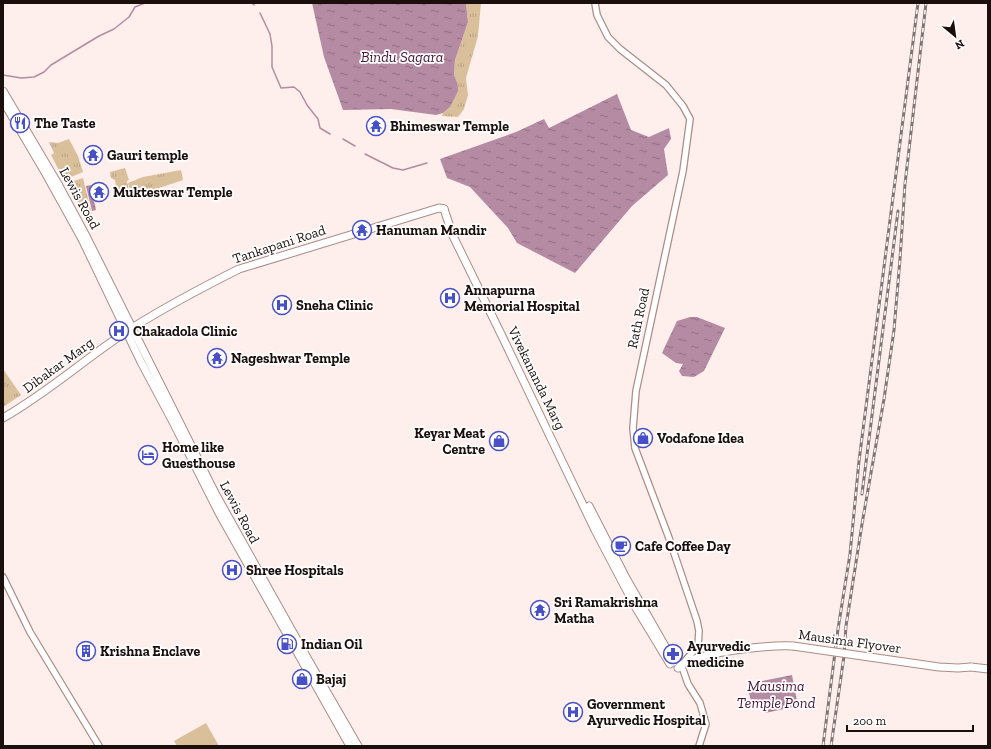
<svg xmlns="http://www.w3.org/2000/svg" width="991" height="749" font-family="'Zilla Slab',serif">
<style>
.park{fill:url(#park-tufts)}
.garden{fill:#dabf9b}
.water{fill:url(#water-ripples)}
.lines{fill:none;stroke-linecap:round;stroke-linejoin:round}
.stream{stroke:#b48ba3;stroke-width:1.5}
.minor-casing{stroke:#ac8c87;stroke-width:8}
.major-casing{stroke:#ac8c87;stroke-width:9}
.minor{stroke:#fff;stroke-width:5.5}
.major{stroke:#fff;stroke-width:7}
.rail-casing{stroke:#817472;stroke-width:3}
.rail{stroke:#fff;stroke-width:1.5;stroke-dasharray:4.5;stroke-linecap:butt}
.major-bridge-casing{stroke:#ac8c87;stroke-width:9;stroke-linecap:butt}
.major-bridge{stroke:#fff;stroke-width:7}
.labels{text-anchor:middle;stroke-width:3.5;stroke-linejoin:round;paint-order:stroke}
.poi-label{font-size:14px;font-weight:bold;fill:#1a0f0d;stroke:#fff;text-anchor:start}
.street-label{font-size:14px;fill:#1a0f0d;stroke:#fff}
.water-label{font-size:15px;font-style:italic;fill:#461335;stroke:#fff}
</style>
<defs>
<pattern id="park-tufts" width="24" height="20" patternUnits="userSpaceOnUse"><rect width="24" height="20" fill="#dabf9b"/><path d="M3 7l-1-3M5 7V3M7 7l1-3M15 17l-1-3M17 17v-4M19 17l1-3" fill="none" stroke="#baa384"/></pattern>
<pattern id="water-ripples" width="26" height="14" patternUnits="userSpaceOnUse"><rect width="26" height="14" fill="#b48ba3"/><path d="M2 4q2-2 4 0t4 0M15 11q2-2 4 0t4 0" fill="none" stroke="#927083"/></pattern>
</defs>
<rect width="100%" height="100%" fill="#feefed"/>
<g class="park">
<path d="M466 3H481L478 36 466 78 468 95 464 109 458 117 442 116 443 113 450 107 457 82 454 75 455 60 468 22Z"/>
<path d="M69 139 78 156 83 172 64 180 51 155 54 153 49 142 58 143Z"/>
<path d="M125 168 129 180 127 181 129 191 117 193 115 180 111 178 110 172Z"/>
<path d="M181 170 183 180 132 197 128 183 143 177Z"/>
<path d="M83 178 92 215 85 216 67 183Z"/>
<path d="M3 369 21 395 3 407Z"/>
</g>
<path class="garden" d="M206 723 219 746H177L174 741Z"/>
<g class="water">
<path d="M312 3H466L468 22 455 60 454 75 457 82 458 91 450 107 443 113 436 115 391 109 343 110 324 57Z"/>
<path d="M617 94 631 130 649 137 669 128 671 139 664 149 668 175 632 206 575 273 517 243 508 228 470 187 447 178 440 159 516 132 544 119 549 128Z"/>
<path d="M91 185 96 210 92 211 86 186Z"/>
<path d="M690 317H697L725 328 704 371 694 377 682 376 679 371 683 364 676 363 662 353 677 321Z"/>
<path d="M792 675 798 706 765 713 763 707 753 709 748 689 762 686V681Z"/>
</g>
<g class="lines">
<g class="stream">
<path d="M252 3 254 5"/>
<path d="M260 13 270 34 272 46V67L281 88 294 87 300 92 307 105 318 119 320 128 330 134"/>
<path d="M3 75 21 78 34 77 44 72 51 65 99 36 114 29 129 17 135 7 145 3"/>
<path d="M343 139 355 146"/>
<path d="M365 154 393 168 403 170 427 163"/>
</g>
<g class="minor-casing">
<g id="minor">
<path d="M595 3 597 15 608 37 620 49 666 85 683 106 690 119 683 171 636 391 633 428 635 448 669 538 697 621 699 631 698 646 684 662"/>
<path d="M3 577 30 632 99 746"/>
<path d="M681 664 688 684 700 703 706 724 699 746"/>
</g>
</g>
<g class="major-casing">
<g id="major">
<path d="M3 91 58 184 87 238 216 495 310 663 358 746"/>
<path d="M3 101 46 174 82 239 141 362 173 422 219 513 350 746"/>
<path d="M444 209 453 236 501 334 595 530 636 608 670 664"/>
<path d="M3 418C49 392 88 356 132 328 167 306 203 287 239 269L439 208 444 209"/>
<path d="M589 506 626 578 674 662"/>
<path d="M971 667 988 669"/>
<path d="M678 668C690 652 772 645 793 646"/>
</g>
</g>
<use href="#minor" class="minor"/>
<use href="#major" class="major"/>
<g class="rail-casing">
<g id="rail">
<path d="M862 494 898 211"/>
<path d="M823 746 838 629 850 554 859 461 918 3"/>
<path d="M831 746 844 656 846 626 862 524 884 399 894 330 900 259 905 184 926 3"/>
</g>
</g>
<use href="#rail" class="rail"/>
<g class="major-bridge-casing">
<path id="major-bridge" d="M793 646 939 667 958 668 971 667"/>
</g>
<use href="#major-bridge" class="major-bridge"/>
</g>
<defs>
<g id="restaurant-ring" transform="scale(1)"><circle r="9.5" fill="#fff" stroke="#4750c6" stroke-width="1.5"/><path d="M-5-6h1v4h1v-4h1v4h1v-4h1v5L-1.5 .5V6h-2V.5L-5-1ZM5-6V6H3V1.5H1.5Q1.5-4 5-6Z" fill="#4750c6"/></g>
<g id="temple-ring" transform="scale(1)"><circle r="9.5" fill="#fff" stroke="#4750c6" stroke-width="1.5"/><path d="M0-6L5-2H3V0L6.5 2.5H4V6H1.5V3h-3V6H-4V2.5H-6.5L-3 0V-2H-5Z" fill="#4750c6"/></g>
<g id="hospital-ring" transform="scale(1)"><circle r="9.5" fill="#fff" stroke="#4750c6" stroke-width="1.5"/><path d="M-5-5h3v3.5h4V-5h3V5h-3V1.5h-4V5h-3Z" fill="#4750c6"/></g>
<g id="shop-ring" transform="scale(1)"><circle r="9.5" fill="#fff" stroke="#4750c6" stroke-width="1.5"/><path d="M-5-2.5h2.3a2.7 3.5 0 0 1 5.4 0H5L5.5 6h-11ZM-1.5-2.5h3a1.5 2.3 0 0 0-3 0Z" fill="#4750c6"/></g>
<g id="hotel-ring" transform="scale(1)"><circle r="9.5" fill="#fff" stroke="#4750c6" stroke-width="1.5"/><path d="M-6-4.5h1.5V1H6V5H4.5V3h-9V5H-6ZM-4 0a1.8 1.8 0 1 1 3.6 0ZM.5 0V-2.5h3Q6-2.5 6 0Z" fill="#4750c6"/></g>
<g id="cafe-ring" transform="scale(1)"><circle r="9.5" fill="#fff" stroke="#4750c6" stroke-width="1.5"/><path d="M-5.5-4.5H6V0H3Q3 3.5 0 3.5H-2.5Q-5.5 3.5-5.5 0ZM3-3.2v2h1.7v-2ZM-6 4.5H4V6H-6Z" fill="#4750c6"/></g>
<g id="fuel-ring" transform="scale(1)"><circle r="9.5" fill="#fff" stroke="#4750c6" stroke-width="1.5"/><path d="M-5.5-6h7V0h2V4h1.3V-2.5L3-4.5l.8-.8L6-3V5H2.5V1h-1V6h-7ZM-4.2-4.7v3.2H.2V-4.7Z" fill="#4750c6"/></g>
<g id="building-ring" transform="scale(1)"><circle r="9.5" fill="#fff" stroke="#4750c6" stroke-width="1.5"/><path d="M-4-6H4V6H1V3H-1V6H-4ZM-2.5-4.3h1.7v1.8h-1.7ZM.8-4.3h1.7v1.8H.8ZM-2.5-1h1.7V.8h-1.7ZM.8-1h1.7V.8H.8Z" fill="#4750c6"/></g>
<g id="pharmacy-ring" transform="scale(1)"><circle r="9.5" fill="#fff" stroke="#4750c6" stroke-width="1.5"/><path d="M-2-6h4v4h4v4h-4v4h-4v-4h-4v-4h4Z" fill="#4750c6"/></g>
</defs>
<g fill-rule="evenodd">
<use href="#restaurant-ring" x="20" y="123"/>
<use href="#temple-ring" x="376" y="126"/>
<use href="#temple-ring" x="93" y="155"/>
<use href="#temple-ring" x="99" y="192"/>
<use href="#temple-ring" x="362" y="230"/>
<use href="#hospital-ring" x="450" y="298"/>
<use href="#hospital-ring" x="282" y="305"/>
<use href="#hospital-ring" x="119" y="331"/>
<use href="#temple-ring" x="217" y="358"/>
<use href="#shop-ring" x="643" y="438"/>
<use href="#shop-ring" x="499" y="441"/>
<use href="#hotel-ring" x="148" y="455"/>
<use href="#cafe-ring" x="621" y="546"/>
<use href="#hospital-ring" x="232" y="570"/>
<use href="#temple-ring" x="540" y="610"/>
<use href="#fuel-ring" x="287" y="644"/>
<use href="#building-ring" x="86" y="651"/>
<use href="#pharmacy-ring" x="673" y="654"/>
<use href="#shop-ring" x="302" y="679"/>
<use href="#hospital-ring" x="573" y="712"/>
</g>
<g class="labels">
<g class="poi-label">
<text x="34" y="128">The Taste</text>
<text x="390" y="131">Bhimeswar Temple</text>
<text x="107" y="160">Gauri temple</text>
<text x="113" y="197">Mukteswar Temple</text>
<text x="376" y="235">Hanuman Mandir</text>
<text x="464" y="295">Annapurna<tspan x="464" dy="16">Memorial Hospital</tspan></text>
<text x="296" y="310">Sneha Clinic</text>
<text x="133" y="336">Chakadola Clinic</text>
<text x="231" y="363">Nageshwar Temple</text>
<text x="485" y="438" text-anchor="end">Keyar Meat<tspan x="485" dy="16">Centre</tspan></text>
<text x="657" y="443">Vodafone Idea</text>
<text x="162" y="452">Home like<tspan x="162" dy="16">Guesthouse</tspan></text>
<text x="635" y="551">Cafe Coffee Day</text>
<text x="246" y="575">Shree Hospitals</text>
<text x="554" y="607">Sri Ramakrishna<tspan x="554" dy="16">Matha</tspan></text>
<text x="301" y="649">Indian Oil</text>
<text x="687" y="651">Ayurvedic<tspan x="687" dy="16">medicine</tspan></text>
<text x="100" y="656">Krishna Enclave</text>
<text x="316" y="684">Bajaj</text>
<text x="587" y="709">Government<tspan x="587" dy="16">Ayurvedic Hospital</tspan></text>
</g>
<g class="street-label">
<text transform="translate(80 198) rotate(61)" y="5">Lewis Road</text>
<text transform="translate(279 244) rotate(-18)" y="5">Tankapani Road</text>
<text transform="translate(638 318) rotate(-78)" y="5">Rath Road</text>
<text transform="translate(58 365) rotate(-36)" y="5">Dibakar Marg</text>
<text transform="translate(537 378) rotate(64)" y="5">Vivekananda Marg</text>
<text transform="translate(240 512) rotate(62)" y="5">Lewis Road</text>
<text transform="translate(850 641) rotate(8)" y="5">Mausima Flyover</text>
</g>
<g class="water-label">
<text x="402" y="62">Bindu Sagara</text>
<text x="776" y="691">Mausima<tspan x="776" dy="17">Temple Pond</tspan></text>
</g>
</g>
<rect width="991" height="749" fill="none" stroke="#1a0f0d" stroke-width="8"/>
<g transform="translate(955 36) rotate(151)" stroke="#ffffff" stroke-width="3" paint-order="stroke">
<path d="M0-3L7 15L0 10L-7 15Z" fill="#1a0f0d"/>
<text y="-6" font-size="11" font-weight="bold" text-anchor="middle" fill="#1a0f0d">N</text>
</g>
<path d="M847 725v6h126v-6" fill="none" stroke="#1a0f0d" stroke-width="2"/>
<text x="853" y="725" font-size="12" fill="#1a0f0d" stroke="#ffffff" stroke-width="3" paint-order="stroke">200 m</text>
</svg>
